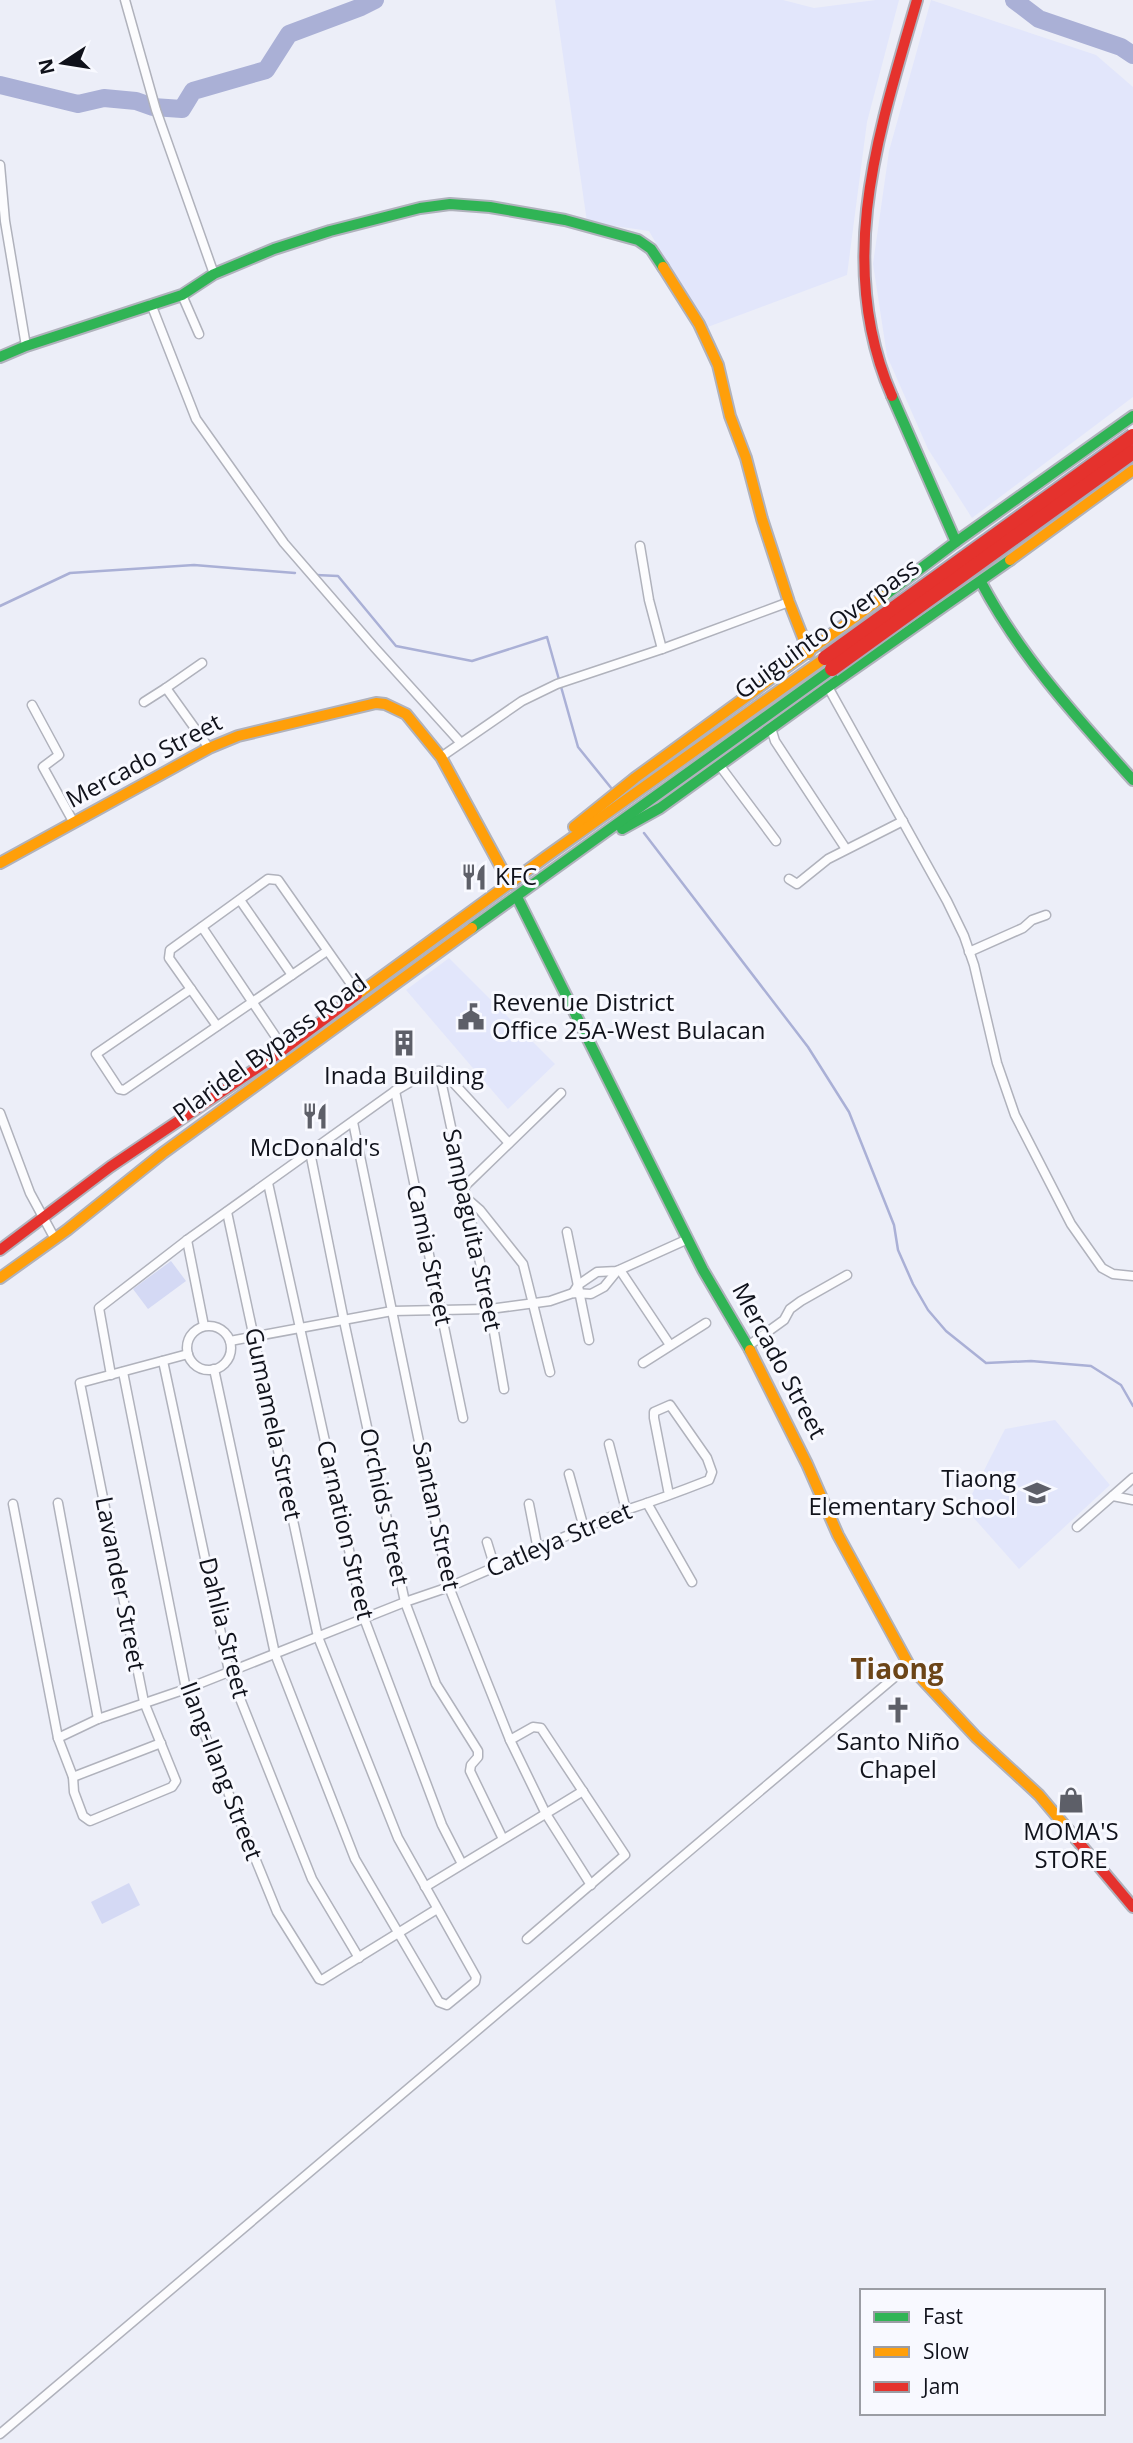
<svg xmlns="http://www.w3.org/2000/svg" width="1133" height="2443" font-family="'Open Sans',sans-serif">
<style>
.built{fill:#e2e6fb}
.green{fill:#d4d9f4}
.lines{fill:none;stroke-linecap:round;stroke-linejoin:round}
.stream{stroke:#aab0d6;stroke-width:2.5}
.river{stroke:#aab0d6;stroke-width:18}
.street-casing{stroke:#b0b2bc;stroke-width:11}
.fast-casing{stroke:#b0b2bc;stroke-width:14}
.slow-casing{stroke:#b0b2bc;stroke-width:14}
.jam-casing{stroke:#b0b2bc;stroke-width:14}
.street{stroke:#fcfcfe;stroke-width:8}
.fast{stroke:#30b455;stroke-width:10}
.slow{stroke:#ff9f0a;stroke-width:10}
.jam{stroke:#e5322d;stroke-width:10}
.jam-bridge-casing{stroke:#a9abb9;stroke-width:18;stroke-linecap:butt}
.jam-bridge{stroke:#e5322d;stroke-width:14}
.labels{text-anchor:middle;stroke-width:6;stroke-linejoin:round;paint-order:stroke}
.street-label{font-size:24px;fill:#10121b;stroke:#f8f9ff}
.poi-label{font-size:24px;fill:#10121b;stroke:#f8f9ff}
.quarter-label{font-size:28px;font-weight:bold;fill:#6c4518;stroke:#f8f9ff}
</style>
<rect width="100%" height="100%" fill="#eceef8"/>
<g class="built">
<path d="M555 0H783L814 8 876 0H899L867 122 847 275 705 328 649 231 587 222Z"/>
<path d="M931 0 1096 55 1133 87V397L972 518 928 449 887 356 873 264 889 151Z"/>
<path d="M449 958 555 1064 508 1109 406 990Z"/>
<path d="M1055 1420 1110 1485 1019 1569 965 1508 1005 1429Z"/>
</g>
<g class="green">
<path d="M171 1261 186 1281 148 1309 133 1289Z"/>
<path d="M129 1883 140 1905 102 1924 91 1902Z"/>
</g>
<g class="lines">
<g class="stream">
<path d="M316 575 338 576 396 646 472 661 547 637 578 747 612 789"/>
<path d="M0 606 70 573 194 565 295 573"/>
<path d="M644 833 808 1047 849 1112 894 1225 898 1250 913 1284 928 1310 946 1331 986 1363 1031 1361 1091 1366 1121 1385 1133 1406"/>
</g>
<g class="river">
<path d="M1014 0 1039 19 1121 47 1133 55"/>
<path d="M0 85 78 104 104 98 136 101 153 107 182 109 193 91 266 70 289 34 361 7 375 0"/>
</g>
<g class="street-casing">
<g id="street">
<path d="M125 0 156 110 214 274"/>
<path d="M0 165 5 221 26 346"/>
<path d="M182 295 199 334"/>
<path d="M151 304 196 419 284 543 375 648 460 742"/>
<path d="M640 546 649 600 662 649"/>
<path d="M828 687 947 901 964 936 974 965 997 1063 1015 1115 1071 1224 1102 1268 1113 1274 1133 1276"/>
<path d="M166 688 202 663"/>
<path d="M144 702 166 688 209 748"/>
<path d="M32 705 59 755 43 767 74 823"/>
<path d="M771 728 775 741 846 849"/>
<path d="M441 757 522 701 557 684 662 649 789 602"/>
<path d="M720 766 776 841"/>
<path d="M789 879 797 884 828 859 903 821"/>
<path d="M240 900 292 975"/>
<path d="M202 927 284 1049"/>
<path d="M969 952 1023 928 1032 920 1046 915"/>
<path d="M191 989 96 1054 119 1089 124 1090 327 951"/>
<path d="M217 1026 169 958 170 950 268 879 278 880 358 994"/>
<path d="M439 1071 490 1309 504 1389"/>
<path d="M439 1071 449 1078 509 1143"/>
<path d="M395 1091 463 1418"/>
<path d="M0 1113 30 1193 55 1239"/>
<path d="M353 1122 449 1587 510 1740 546 1814 591 1885"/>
<path d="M310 1152 344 1321 405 1602 436 1684 478 1751V1757L471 1765 470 1771 503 1839"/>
<path d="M268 1183 364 1618 442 1825 462 1864"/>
<path d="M463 1188 561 1093"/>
<path d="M465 1197 480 1210 523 1264 550 1372"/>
<path d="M567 1232 589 1340"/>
<path d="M187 1240 204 1326"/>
<path d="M620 1270 670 1345"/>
<path d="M573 1293 578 1285 597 1272 617 1271 688 1239"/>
<circle cx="209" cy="1348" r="22"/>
<path d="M230 1341 392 1311 490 1309 550 1301 573 1293 591 1294 604 1287 617 1271"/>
<path d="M748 1346 784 1320 790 1309 801 1301 847 1275"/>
<path d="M163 1361 229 1671 312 1879 359 1958"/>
<path d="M643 1363 706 1323"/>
<path d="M214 1369 275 1654 355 1859 439 2002 447 2005 475 1982 476 1977 398 1838 318 1637 227 1212"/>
<path d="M123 1372 186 1689 277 1912 319 1979 322 1980 437 1909"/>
<path d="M111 1375 99 1308 187 1240 395 1091 429 1071H439"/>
<path d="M609 1444 626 1510"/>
<path d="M569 1474 584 1528"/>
<path d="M1113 1496 1133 1500"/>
<path d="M58 1503 98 1719"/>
<path d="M647 1503 692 1582"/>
<path d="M13 1504 58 1738 73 1777 74 1792 83 1816 90 1821 172 1787 176 1781 144 1702 80 1383 188 1354"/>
<path d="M529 1504 538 1550"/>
<path d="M1077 1527 1133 1478"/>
<path d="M487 1542 495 1568"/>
<path d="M58 1738 98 1719 186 1689 405 1602 449 1587 626 1510C654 1501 681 1491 709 1480L712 1472 707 1458 670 1405 654 1412V1418L669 1495"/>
<path d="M510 1740 533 1727 541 1728 625 1855 527 1939"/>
<path d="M73 1777 161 1743"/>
<path d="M425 1887 583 1791"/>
<path d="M0 2434 909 1665"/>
</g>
</g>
<g class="fast-casing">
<g id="fast">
<path d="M0 357 26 346 182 295 214 274 274 249 330 231 420 208 450 204 490 207 565 220 638 240 651 249 663 267"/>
<path d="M892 396 956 542"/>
<path d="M981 582C1020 656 1077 718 1133 780"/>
<path d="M884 596 956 542 1133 416"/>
<path d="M622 829 660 808 828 687 1010 560"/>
<path d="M517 897 703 1270 750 1350"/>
<path d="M472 928 832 669"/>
</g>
</g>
<g class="slow-casing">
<g id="slow">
<path d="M663 267 699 324 718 365 730 416 746 458 762 519 789 602 809 653"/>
<path d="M1010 560 1133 470"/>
<path d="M574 827 635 778 884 596"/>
<path d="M0 863 209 748 238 736 376 703 385 704 406 714 441 757 510 884"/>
<path d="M357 995 547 856 825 658"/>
<path d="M0 1278 67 1230 163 1153 472 928"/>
<path d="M750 1350 807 1464 838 1535 909 1665 976 1737 1039 1795 1076 1839"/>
</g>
</g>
<g class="jam-casing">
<g id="jam">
<path d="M892 396C834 263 879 131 917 0"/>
<path d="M0 1250 110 1167 275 1056 357 995"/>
<path d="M1076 1839 1133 1907"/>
</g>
</g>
<use href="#street" class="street"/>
<use href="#fast" class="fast"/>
<use href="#slow" class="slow"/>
<use href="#jam" class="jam"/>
<g class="jam-bridge-casing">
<g id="jam-bridge">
<path d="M825 658 1133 436"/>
<path d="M832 669 1133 452"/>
</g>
</g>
<use href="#jam-bridge" class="jam-bridge"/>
</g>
<defs>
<g id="restaurant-bare" transform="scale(2.1)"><path d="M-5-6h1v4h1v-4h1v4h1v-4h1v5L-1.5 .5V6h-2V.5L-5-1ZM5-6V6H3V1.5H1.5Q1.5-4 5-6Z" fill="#5d5f68" stroke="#f8f9ff" stroke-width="2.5" paint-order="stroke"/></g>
<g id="civic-bare" transform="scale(2.1)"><path d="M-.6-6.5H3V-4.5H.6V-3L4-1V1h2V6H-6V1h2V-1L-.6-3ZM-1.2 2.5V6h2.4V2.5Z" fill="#5d5f68" stroke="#f8f9ff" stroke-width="2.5" paint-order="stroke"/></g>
<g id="building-bare" transform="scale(2.1)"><path d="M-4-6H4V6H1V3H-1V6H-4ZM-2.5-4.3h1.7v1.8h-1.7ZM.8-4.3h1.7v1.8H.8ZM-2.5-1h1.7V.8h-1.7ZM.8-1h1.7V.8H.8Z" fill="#5d5f68" stroke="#f8f9ff" stroke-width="2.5" paint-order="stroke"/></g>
<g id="school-bare" transform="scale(2.1)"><path d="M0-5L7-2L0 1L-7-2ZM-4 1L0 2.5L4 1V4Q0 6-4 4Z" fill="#5d5f68" stroke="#f8f9ff" stroke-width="2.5" paint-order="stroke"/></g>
<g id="church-bare" transform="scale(2.1)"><path d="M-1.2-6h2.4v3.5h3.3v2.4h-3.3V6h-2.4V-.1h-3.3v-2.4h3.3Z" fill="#5d5f68" stroke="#f8f9ff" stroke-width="2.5" paint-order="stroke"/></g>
<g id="shop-bare" transform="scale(2.1)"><path d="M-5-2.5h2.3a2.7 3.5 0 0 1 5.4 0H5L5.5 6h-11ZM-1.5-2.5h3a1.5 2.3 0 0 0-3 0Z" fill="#5d5f68" stroke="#f8f9ff" stroke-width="2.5" paint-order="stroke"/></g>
</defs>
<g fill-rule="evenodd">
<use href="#restaurant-bare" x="474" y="877"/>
<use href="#civic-bare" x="471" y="1017"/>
<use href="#building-bare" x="404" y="1043"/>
<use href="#restaurant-bare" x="315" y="1116"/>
<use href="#school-bare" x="1037" y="1493"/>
<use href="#church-bare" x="898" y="1710"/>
<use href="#shop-bare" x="1071" y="1800"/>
</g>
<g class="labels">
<g class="street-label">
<text transform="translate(827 629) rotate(-36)" y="8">Guiguinto Overpass</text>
<text transform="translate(144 761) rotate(-28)" y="8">Mercado Street</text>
<text transform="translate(270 1048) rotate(-36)" y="8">Plaridel Bypass Road</text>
<text transform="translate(472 1230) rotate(78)" y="8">Sampaguita Street</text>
<text transform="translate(429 1255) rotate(78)" y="8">Camia Street</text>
<text transform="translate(779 1361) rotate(62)" y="8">Mercado Street</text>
<text transform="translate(273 1424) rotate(78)" y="8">Gumamela Street</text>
<text transform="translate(384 1507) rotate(78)" y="8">Orchids Street</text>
<text transform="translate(436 1516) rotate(78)" y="8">Santan Street</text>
<text transform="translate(345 1530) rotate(77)" y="8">Carnation Street</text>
<text transform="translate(559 1540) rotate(-23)" y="8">Catleya Street</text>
<text transform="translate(120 1584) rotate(79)" y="8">Lavander Street</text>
<text transform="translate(224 1628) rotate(76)" y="8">Dahlia Street</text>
<text transform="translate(221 1771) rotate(69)" y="8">Ilang-Ilang Street</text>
</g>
<g class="poi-label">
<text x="495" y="885" text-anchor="start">KFC</text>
<text x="492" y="1011" text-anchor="start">Revenue District<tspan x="492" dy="28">Office 25A-West Bulacan</tspan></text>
<text x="404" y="1084">Inada Building</text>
<text x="315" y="1156">McDonald's</text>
<text x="1016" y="1487" text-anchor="end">Tiaong<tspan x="1016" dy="28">Elementary School</tspan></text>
<text x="898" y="1750">Santo Niño<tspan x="898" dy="28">Chapel</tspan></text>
<text x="1071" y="1840">MOMA'S<tspan x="1071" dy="28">STORE</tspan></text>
</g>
<g class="quarter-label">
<text x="897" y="1679">Tiaong</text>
</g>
</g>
<rect x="860" y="2289" width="245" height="126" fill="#f8f9ff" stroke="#9b9da4" stroke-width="2"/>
<rect x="874" y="2312" width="35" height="10" fill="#30b455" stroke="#9b9da4" stroke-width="2"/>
<text x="923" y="2324" font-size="21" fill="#10121b">Fast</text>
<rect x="874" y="2347" width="35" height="10" fill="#ff9f0a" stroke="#9b9da4" stroke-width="2"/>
<text x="923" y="2359" font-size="21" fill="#10121b">Slow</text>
<rect x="874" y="2382" width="35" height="10" fill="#e5322d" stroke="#9b9da4" stroke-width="2"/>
<text x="923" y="2394" font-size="21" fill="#10121b">Jam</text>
<g transform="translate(63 63) rotate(258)" stroke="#f8f9ff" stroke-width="5" paint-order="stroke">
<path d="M0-5L12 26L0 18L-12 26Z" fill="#10121b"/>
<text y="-10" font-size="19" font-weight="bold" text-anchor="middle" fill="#10121b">N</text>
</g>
</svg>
